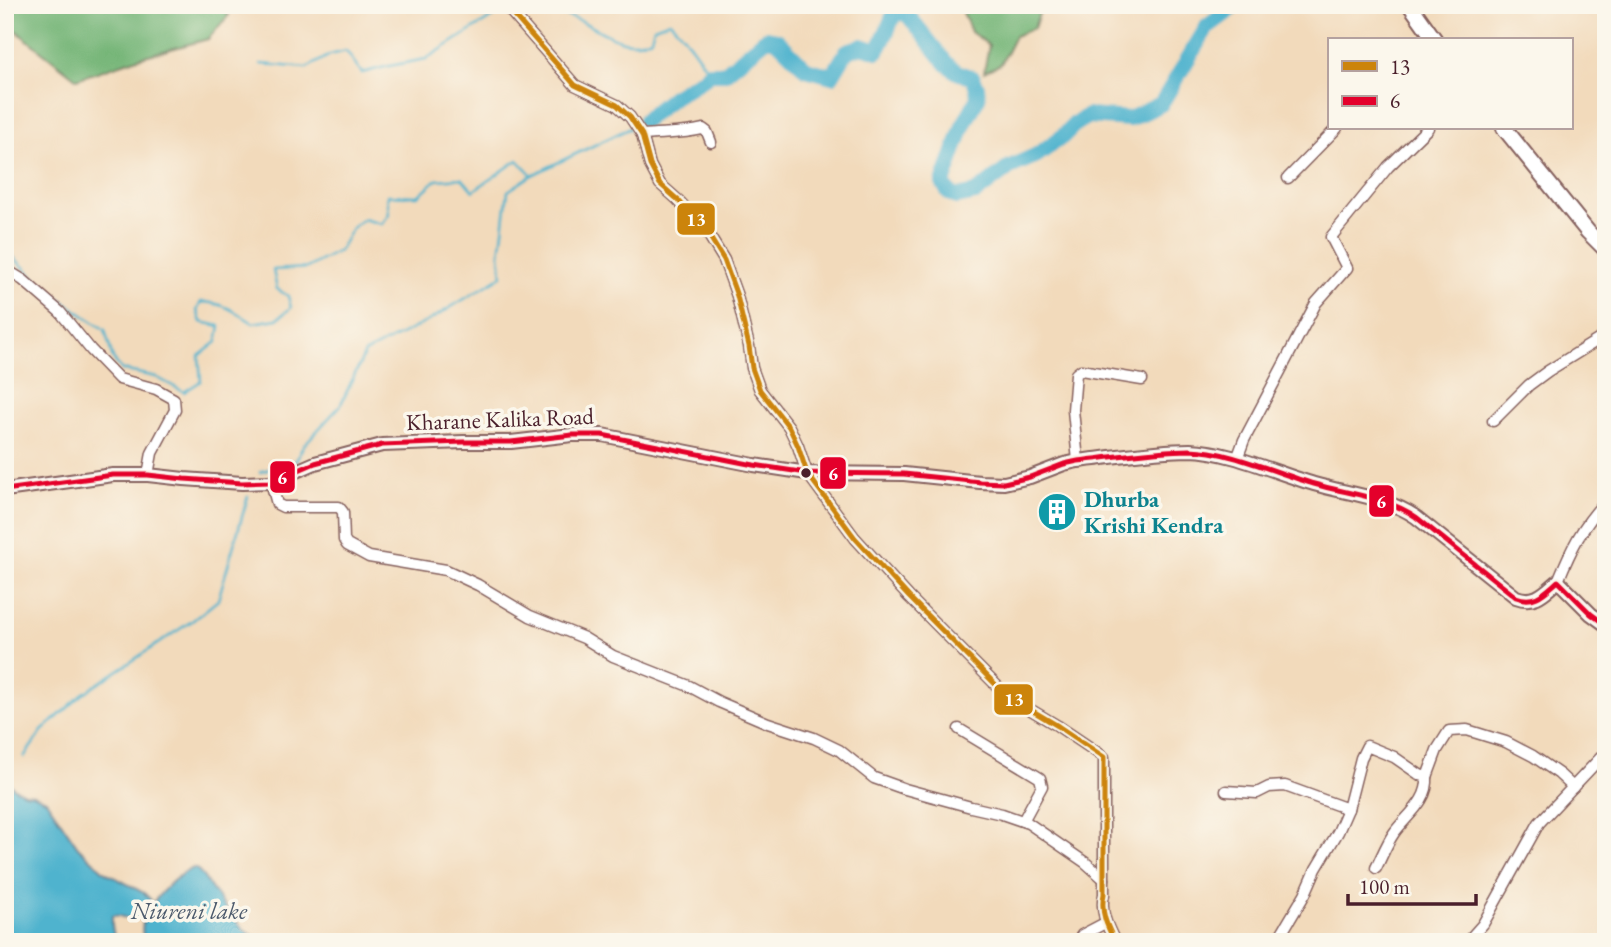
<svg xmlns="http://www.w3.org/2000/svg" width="1611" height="947" font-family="'EB Garamond',serif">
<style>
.forest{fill:#74b577;stroke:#5f6a51;stroke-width:2}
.water{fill:#4fb3ce;stroke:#4c697c;stroke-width:2}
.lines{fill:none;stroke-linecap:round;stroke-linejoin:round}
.stream{stroke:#4fb3ce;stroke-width:2.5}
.river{stroke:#4fb3ce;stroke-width:16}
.minor-casing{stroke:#85605d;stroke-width:13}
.tertiary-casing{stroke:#85605d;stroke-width:16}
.secondary-casing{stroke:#85605d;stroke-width:18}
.minor{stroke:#fff;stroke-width:10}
.tertiary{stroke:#fff;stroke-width:12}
.secondary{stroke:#fff;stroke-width:14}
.bus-1-casing{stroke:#fbf7ec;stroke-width:10}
.bus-2-casing{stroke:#fbf7ec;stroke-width:10}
.bus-1{stroke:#cc840b;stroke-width:5}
.bus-2{stroke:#e4002b;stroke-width:5}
.bus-dot{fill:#4a1f2b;stroke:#fbf7ec;stroke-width:2.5}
.labels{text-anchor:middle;stroke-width:7;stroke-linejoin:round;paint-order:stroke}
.street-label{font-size:23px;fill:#4a1f2b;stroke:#fbf7ec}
.culture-label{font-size:23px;font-weight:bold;fill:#0d838f;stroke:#fbf7ec;text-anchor:start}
.water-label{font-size:24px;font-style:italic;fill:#4c5a6c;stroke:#fbf7ec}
.line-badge{stroke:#fbf7ec;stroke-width:2.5}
.badge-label{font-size:19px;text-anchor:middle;font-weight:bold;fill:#fff}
</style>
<rect width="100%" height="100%" fill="#fbf7ec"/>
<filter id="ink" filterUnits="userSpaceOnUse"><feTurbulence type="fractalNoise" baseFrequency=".0143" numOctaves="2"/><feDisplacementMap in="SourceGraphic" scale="14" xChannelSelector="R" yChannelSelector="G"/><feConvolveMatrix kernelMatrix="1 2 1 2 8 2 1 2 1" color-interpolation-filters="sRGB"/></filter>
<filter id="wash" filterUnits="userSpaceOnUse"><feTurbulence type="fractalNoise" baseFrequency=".00686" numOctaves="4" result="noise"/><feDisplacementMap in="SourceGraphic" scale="28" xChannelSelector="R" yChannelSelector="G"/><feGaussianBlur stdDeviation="1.57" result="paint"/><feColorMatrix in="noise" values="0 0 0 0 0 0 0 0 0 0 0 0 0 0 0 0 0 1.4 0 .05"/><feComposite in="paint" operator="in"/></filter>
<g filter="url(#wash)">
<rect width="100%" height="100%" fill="#f2dabb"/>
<g class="forest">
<path d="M5 5H220L229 15 208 39 141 57 77 79 21 35 5 20Z"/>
<path d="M960 5H1042L1034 28 1015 36 1001 64 984 72 989 45 971 32Z"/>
</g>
<g class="water">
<path d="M5 778 14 788 24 793 33 794 46 800 78 847 105 872 144 893 151 900C147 908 141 921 130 919 122 918 120 914 112 916V926L115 942H5Z"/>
<path d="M194 868 199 871C213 890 234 925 254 937 263 942 277 941 288 942H144C142 934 141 927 144 919 149 903 177 873 194 868Z"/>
</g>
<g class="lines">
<g class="stream">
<path d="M535 5C549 12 563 14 578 20 603 30 622 51 651 38L654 27 670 21 683 35 710 73"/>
<path d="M261 64 307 68 330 55 346 51 362 73 389 66 426 59 497 14"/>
<path d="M5 249 46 289 105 330 113 359 122 370 156 377 184 392 201 381 199 356 217 342 220 326 201 322 197 310 201 302C225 303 234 311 253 323L277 319 291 308 288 296 277 289 273 270 307 268 339 251 352 228 363 219 382 224 389 214 387 195 418 196 436 180 462 178 473 191 518 160 532 175 630 128"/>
<path d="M260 472 296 461 303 446 340 406 365 353 430 320 502 276 500 254 508 191 532 175"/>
<path d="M24 757 42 731 84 693 192 621 218 600 248 496"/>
</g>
<path class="river" d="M645 120 673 97 703 79 710 73H725L767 38 777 40 806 69 832 76 847 51 862 46 877 51C885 39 889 25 895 12L907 14 947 64 957 72 973 78 977 87 978 98 963 126 943 183 949 193 957 197 976 193 1010 167 1037 155 1062 137 1076 123 1088 116 1130 119 1161 104 1207 27 1230 10 1233 5"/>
</g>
</g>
<g filter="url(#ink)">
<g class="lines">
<g class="minor-casing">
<g id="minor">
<path d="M505 5 575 85 617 105 630 117 642 135 650 165 660 184 678 200 705 229 724 260 737 296 749 346 752 368 760 390 789 427 798 446 807 473 855 538 909 597 1006 695 1058 726 1104 757V894C1100 912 1107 926 1115 942"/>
<path d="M642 135C663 133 683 134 703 129L707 132 711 142"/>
<path d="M1288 178 1337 128"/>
<path d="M5 269 23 280 60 312 91 350 119 379 156 389 174 399 175 410 152 453 148 475"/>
<path d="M1493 421 1529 385 1548 371 1606 335"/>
<path d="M1237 459 1244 440 1316 303 1347 268 1331 237 1388 167 1428 128"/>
<path d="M1078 461 1073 410 1076 374 1081 370 1142 380"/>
<path d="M271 482 277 504 283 507H339L343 512 344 540 347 545 369 557 446 570 478 585 530 616 584 638 613 656 689 686 719 702 768 723 814 738 839 750 874 778 905 789 971 807 1002 814 1028 823 1086 863 1104 879"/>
<path d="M1558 581C1571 549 1582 526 1606 501"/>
<path d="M959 729 1040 778 1042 786 1023 821"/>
<path d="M1226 791 1257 793 1269 787 1285 786 1348 809 1361 758 1367 746 1394 757 1420 775 1427 777 1437 750 1449 731 1467 730 1506 742 1533 756 1559 774 1573 787"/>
<path d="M1376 868C1382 856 1387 843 1394 833 1407 815 1429 801 1427 777"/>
<path d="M1077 942 1082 935 1105 923"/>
<path d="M1278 942 1280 936 1305 894 1316 869 1338 832 1348 809"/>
<path d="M1467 942 1483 924 1539 823 1606 752"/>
</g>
</g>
<g class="tertiary-casing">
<path id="tertiary" d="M5 490 113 475H148L184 479 242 483 271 482 315 463 382 445 463 442H511L572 435H602L754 465 807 473 904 474 980 482 1004 483 1030 477 1064 464 1078 461C1113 457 1155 450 1190 450 1230 451 1276 473 1314 484 1348 494 1387 497 1416 517L1516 597C1535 604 1544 593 1558 581L1591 614 1606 625"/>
</g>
<g class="secondary-casing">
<g id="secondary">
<path d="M1410 5 1435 40"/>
<path d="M1504 128 1588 232 1606 250"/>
</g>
</g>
<use href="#minor" class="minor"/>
<use href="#tertiary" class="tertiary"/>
<use href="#secondary" class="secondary"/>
<g class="bus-1-casing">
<path id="bus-1" d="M505 5 575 85 617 105 630 117 642 135 650 165 660 184 678 200 705 229 724 260 737 296 749 346 752 368 760 390 789 427 798 446 807 473 855 538 909 597 1006 695 1058 726 1104 757V894C1100 912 1107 926 1115 942"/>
</g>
<g class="bus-2-casing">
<path id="bus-2" d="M5 490 113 475H148L184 479 242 483 271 482 315 463 382 445 463 442H511L572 435H602L754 465 807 473 904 474 980 482 1004 483 1030 477 1064 464 1078 461C1113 457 1155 450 1190 450 1230 451 1276 473 1314 484 1348 494 1387 497 1416 517L1516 597C1535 604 1544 593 1558 581L1591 614 1606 625"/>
</g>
<use href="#bus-1" class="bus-1"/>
<use href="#bus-2" class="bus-2"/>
</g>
</g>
<defs>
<g id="building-disc" transform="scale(2.0125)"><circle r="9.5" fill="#0f9aa8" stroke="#fbf7ec"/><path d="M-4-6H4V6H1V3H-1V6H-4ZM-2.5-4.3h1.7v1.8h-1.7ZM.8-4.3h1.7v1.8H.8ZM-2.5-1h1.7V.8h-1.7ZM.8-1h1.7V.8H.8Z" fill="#fff"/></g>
</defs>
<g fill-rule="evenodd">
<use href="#building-disc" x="1057" y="512"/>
</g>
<circle class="bus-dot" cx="806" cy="473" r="6"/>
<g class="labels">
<g class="street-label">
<text transform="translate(500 419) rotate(-2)" y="8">Kharane Kalika Road</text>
</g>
<g class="culture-label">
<text x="1084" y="507">Dhurba<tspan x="1084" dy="26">Krishi Kendra</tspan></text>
</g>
<g class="water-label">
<text x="189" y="919">Niureni lake</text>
</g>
</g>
<g class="line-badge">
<rect x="676" y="202" width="40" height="34" rx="7" fill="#cc840b"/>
<rect x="819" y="456" width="28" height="34" rx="7" fill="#e4002b"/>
<rect x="269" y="460" width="27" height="34" rx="7" fill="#e4002b"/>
<rect x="1368" y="484" width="27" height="34" rx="7" fill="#e4002b"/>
<rect x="993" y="683" width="41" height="33" rx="7" fill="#cc840b"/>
</g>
<g class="badge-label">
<text x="696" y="226">13</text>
<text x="833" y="480">6</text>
<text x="282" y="484">6</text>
<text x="1381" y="508">6</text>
<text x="1014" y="706">13</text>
</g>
<rect width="1611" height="947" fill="none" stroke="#fbf7ec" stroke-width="28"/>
<rect x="1328" y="38" width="245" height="91" fill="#fbf7ec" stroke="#b4a19f" stroke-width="2"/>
<rect x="1342" y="61" width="35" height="10" fill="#cc840b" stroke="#b4a19f" stroke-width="2"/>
<text x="1390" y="74" font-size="21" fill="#4a1f2b">13</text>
<rect x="1342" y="96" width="35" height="10" fill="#e4002b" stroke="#b4a19f" stroke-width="2"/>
<text x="1390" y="108" font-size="21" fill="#4a1f2b">6</text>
<path d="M1348 894v10h128v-10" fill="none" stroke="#4a1f2b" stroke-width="3.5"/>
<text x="1359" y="894" font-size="21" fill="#4a1f2b" stroke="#fbf7ec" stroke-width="5" paint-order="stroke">100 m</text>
</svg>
